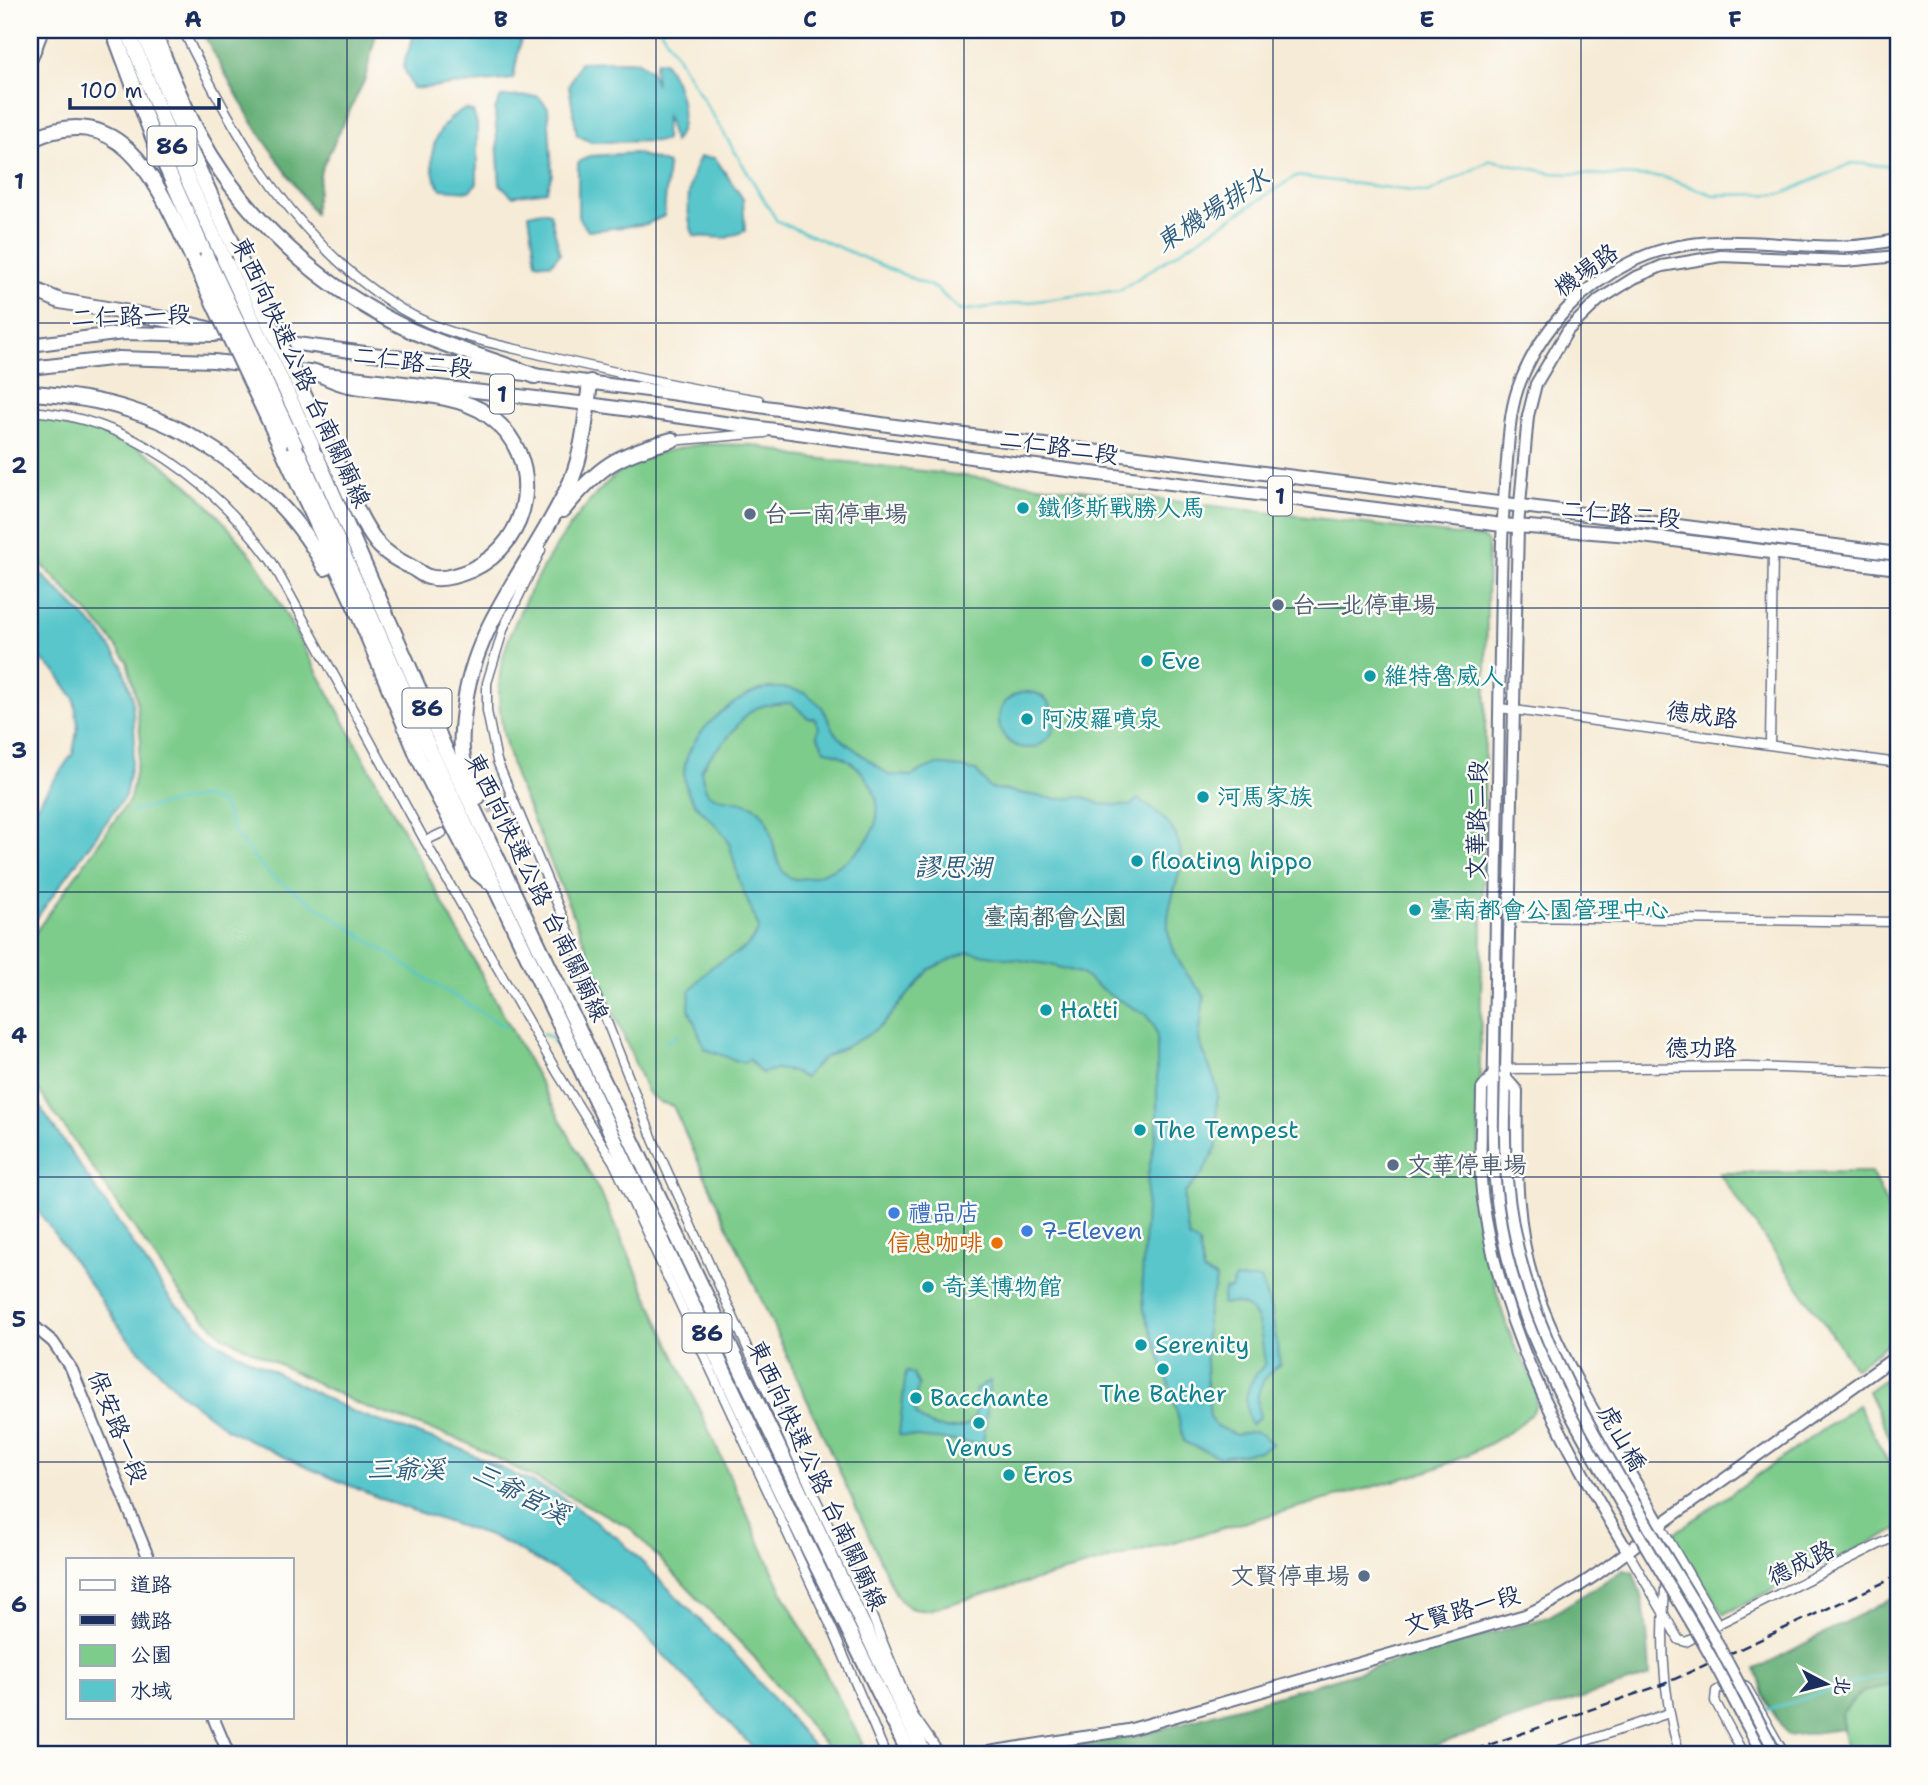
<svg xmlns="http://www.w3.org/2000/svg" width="1928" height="1785" font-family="'Shantell Sans','LXGW WenKai TC',sans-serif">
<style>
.green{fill:#7ecc8c;stroke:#4c7e75;stroke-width:2}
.forest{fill:#66b078;stroke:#40706b;stroke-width:2}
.water{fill:#58c6cb;stroke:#3a7a94;stroke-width:2;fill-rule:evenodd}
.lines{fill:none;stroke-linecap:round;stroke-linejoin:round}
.stream{stroke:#58c6cb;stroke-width:2.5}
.street-tunnel{stroke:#cac5be;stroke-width:8;stroke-dasharray:8 4;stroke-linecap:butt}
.street-casing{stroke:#687188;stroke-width:11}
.secondary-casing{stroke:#687188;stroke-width:14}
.primary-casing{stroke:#687188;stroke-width:16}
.highway-casing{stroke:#687188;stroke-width:18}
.street{stroke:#fff;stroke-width:8}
.secondary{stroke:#fff;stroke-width:10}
.primary{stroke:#fff;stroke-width:12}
.highway{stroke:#fff;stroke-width:14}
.rail{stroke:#1b2f5e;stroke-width:2.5;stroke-dasharray:10 5;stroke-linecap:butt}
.secondary-bridge-casing{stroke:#687188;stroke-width:14;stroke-linecap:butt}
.highway-bridge-casing{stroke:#687188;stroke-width:18;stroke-linecap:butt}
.secondary-bridge{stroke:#fff;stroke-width:10}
.highway-bridge{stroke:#fff;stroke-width:14}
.grid{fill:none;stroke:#1b2f5e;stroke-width:2;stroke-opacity:0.55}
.culture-dot{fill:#0f9aa8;stroke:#fdfcf7;stroke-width:2.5}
.service-dot{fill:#5c6f8a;stroke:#fdfcf7;stroke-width:2.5}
.shop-dot{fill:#3f7fe0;stroke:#fdfcf7;stroke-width:2.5}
.food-dot{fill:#e8710a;stroke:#fdfcf7;stroke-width:2.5}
.labels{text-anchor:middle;stroke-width:5;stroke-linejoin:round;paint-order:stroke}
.shield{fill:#fdfcf7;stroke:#5f6c8c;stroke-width:2}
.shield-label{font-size:23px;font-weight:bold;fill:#1b2f5e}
.street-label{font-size:24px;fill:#1b2f5e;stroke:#fdfcf7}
.culture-label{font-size:24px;fill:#0d838f;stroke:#fdfcf7;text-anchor:start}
.service-label{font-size:24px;fill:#4e5e75;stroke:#fdfcf7;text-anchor:start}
.park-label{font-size:24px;fill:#395e6c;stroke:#fdfcf7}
.shop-label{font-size:24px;fill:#366cbe;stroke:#fdfcf7;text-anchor:start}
.food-label{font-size:24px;fill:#c56008;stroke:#fdfcf7;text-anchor:end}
.water-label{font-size:26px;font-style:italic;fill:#2d5c7f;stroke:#fdfcf7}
.neatline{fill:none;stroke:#1b2f5e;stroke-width:2.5}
.grid-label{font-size:23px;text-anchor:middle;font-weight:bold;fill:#1b2f5e}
</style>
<rect width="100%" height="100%" fill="#fdfcf7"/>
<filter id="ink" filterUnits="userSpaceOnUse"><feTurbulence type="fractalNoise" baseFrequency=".0143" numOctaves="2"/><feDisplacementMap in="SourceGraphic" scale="14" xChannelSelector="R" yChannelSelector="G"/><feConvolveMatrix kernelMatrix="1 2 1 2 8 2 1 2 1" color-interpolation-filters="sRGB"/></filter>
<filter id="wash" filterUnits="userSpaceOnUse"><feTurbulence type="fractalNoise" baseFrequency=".00686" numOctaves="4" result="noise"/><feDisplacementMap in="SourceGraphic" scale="28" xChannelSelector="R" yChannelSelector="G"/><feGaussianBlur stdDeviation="1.57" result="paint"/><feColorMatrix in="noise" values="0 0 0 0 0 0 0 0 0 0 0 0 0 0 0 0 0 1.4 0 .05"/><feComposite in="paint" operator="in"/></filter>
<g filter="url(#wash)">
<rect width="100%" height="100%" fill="#f6ebd6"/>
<g class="green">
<path d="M30 416C135 420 199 488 259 565L603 1198 782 1591 863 1744 833 1755 754 1657 629 1527 463 1441 358 1404 223 1336 181 1295 30 1078V940L130 799 141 742 136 697 127 661 105 631 30 552Z"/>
<path d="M701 444 754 445 797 456 1482 538 1488 542 1478 1189C1485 1242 1493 1294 1514 1344 1522 1361 1544 1389 1535 1407 1522 1433 1453 1462 1426 1472L928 1610C912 1611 906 1608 896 1595L673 1106 659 1102 647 1092 516 779C505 745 496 711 500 674 506 616 579 495 630 465 652 452 676 449 701 444Z"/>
<path d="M1871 1172 1898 1228V1336L1855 1368 1719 1173Z"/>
<path d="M1898 1370V1456L1868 1391Z"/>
<path d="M1858 1405 1898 1481V1529L1724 1614 1672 1535Z"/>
<path d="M1898 1682V1755H1847L1841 1713 1862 1692Z"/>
</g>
<g class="forest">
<path d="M201 30H377L365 79 321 170 314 213 252 122Z"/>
<path d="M1623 1570 1633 1572C1647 1606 1648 1639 1650 1676L1405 1755H1012L1141 1735 1548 1617Z"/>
<path d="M1898 1595V1682L1862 1692 1841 1713 1843 1729 1788 1736 1767 1703 1756 1669Z"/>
</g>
<g class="water">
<path d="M421 30H518L522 33 513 79 413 89 403 66 414 35Z"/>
<path d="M637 61 650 70 656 84 654 67 657 61 664 62C679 82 691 120 674 142L666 114 665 141 591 142 577 135 569 86 580 62Z"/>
<path d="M538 96 548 108 552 174 546 191 512 196 500 184 495 110 501 97Z"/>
<path d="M466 109 473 112 477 124V183L469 191 441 189C421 162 436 120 466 109Z"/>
<path d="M635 153 668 164 664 216 647 224 588 231 578 217V163L589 156Z"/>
<path d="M700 157 715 158 743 199 745 231 726 238 694 236C684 214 688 179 700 157Z"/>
<path d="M542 211 550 213 560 253 551 264 536 262 529 214Z"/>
<path d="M30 563 100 632 122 664 132 697 135 742 125 796 30 927V815L73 753 78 725 74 698 56 672 30 651Z"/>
<path d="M768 688H787L806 693 822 707 837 736 889 775 912 776C936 759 949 765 976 771L990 788 1056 799 1085 797 1099 804 1130 806 1138 799C1167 817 1189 839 1178 877 1173 896 1165 915 1169 935 1175 960 1188 977 1204 995L1199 1040 1217 1087V1146L1203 1173 1185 1193 1184 1211 1189 1238 1199 1244 1203 1272 1216 1278C1216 1290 1209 1299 1208 1310 1203 1346 1207 1381 1210 1417L1216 1426 1236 1435C1254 1430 1260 1430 1272 1444L1260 1451 1220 1457 1184 1442 1172 1392 1144 1311 1142 1280 1148 1174 1157 1130V1037L1154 1025 1145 1014 1111 996 1080 973 1051 965 968 952 930 969 883 1024 865 1037 823 1058 804 1078C788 1068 778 1068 761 1073L749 1059 743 1063 705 1049 689 1009 690 990C697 983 705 972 713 966 734 953 749 952 759 928 753 913 746 898 740 883 735 869 734 855 728 841 719 821 692 810 686 786 673 745 731 695 768 688ZM792 703 808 718H814L819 727 817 735 824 749C844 756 858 764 869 782 908 846 802 893 786 875 770 858 776 828 760 811 747 797 714 802 707 792 704 786 702 777 701 771 707 757 714 753 724 742 752 710 744 705 792 703Z"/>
<circle cx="1027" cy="720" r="28"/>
<path d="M30 1092 171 1300 218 1343 355 1413 459 1448 558 1495 619 1539 741 1661 821 1755H760L635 1625 564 1575 498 1539 391 1503 299 1464 227 1429 180 1393 126 1336 30 1199Z"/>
<path d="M1235 1279H1261L1272 1314 1280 1364C1261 1378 1253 1394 1260 1417L1251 1425C1241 1399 1247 1383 1265 1364 1260 1334 1263 1298 1222 1304L1224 1290 1231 1289Z"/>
<path d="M906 1371 913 1374 919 1385 913 1404 917 1416C931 1429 961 1437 974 1417 979 1409 972 1398 976 1389L990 1381 983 1444 899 1435Z"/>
</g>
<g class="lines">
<g class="stream">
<path d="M661 30 777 221 937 289 960 311 1120 290 1296 176 1428 193 1491 160 1552 173 1663 177 1714 195 1782 194 1852 163 1889 166 1898 163"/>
<path d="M131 811 202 797 222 803 236 836 270 875 428 980 505 1027"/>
<path d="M542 1034 551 1037 573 1076"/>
<path d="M666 1042 679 1035"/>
<path d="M1766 1710 1898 1670"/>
<path d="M1730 1750 1732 1755"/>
</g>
</g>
</g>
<g filter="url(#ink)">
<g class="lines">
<path class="street-tunnel" d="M476 816 496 806"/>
<g class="street-casing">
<g id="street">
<path d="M183 30C235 136 297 246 401 309 446 336 496 344 546 356 617 373 687 388 759 400"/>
<path d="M30 411C130 417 215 483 272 562L425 841 557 1072 613 1161 834 1633 886 1755"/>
<path d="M670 441 765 433"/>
<path d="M541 550 504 627 487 683V711L497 761 605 1017 654 1142 814 1495 872 1616 913 1715 941 1755"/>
<path d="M1500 708 1898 763"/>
<path d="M1770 744 1773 552"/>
<path d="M496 806 512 798"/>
<path d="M425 841 442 833"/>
<path d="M1509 917 1898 922"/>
<path d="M1504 1069 1748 1067 1898 1072"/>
<path d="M1628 1552 1679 1640 1686 1642 1718 1624 1660 1525"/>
<path d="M1668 1559C1660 1626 1660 1690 1680 1755"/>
<path d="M1718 1624 1898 1535"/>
<path d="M1545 1755 1669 1713"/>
<path d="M1744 1755 1715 1701 1716 1691 1733 1681 1746 1686 1785 1755"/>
</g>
</g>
<g class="secondary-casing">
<g id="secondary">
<path d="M1493 1075 1482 1089C1482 1125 1478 1164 1483 1200 1501 1330 1562 1441 1628 1552"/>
<path d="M1504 1076 1517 1091C1516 1161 1514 1234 1540 1301 1570 1379 1619 1452 1660 1525"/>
<path d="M1493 1116C1496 960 1499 805 1500 650 1501 587 1501 524 1507 461 1509 434 1510 406 1521 380 1542 328 1581 287 1631 262 1719 218 1811 263 1898 239"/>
<path d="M1505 1116 1518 526 1528 416 1536 384 1568 330 1599 300 1634 278 1662 266 1721 256 1846 261 1898 256"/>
<path d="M30 1323 53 1342 72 1370 149 1559"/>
<path d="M213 1717 229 1755"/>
<path d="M969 1755 1128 1730 1525 1615C1575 1593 1619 1560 1660 1525L1898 1355"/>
</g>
</g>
<g class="primary-casing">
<g id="primary">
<path d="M236 336 670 393 895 426 1898 554"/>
<path d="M30 345 123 333 214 335"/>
<path d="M30 368 119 358 214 361 588 404 1028 465 1502 525 1642 536 1898 568"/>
</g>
</g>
<g class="highway-casing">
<g id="highway">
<path d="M113 30 154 140 207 258"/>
<path d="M128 30 173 147 224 259"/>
<path d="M143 30 189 148 240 260"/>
<path d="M153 30C167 64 180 100 198 133 243 218 323 289 410 330 450 348 494 360 535 376"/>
<path d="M30 58 41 30"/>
<path d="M30 140C124 94 160 189 192 257"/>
<path d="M30 288 60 301 176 321 235 336"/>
<path d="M315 372C326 377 338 383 349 385 391 394 454 390 488 415 546 457 533 542 471 570 459 575 442 581 429 577 423 576 417 570 411 567 398 560 386 554 377 543 356 516 344 478 329 448"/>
<path d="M30 393C64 395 97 399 130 410 207 434 288 495 325 568"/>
<path d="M280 444 358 613 419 759 477 872 488 881"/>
<path d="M295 445 431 752 789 1509 910 1755"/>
<path d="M312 446 445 749 925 1755"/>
<path d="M563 510C599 466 617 455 672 440"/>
<path d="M478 797C473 785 465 771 463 758 460 743 462 725 464 710 473 622 536 560 571 481 584 449 586 416 590 382"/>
</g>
</g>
<use href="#street" class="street"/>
<use href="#secondary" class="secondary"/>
<use href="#primary" class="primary"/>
<use href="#highway" class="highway"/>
<path class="rail" d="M1460 1755 1664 1684 1898 1576"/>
<g class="secondary-bridge-casing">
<g id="secondary-bridge">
<path d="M1493 1116C1489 1292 1557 1392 1641 1538 1664 1578 1689 1617 1711 1657 1729 1690 1745 1723 1763 1755"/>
<path d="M1505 1116C1501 1291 1571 1393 1655 1538 1677 1576 1702 1613 1722 1652 1741 1687 1758 1721 1777 1755"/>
</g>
</g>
<g class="highway-bridge-casing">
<g id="highway-bridge">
<path d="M192 257 280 444"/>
<path d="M207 258 295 445"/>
<path d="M224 259 312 446"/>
<path d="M240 260 329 448"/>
</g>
</g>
<use href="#secondary-bridge" class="secondary-bridge"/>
<use href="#highway-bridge" class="highway-bridge"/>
</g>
</g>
<path class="grid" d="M347 30V1755M656 30V1755M964 30V1755M1273 30V1755M1581 30V1755M30 323H1898M30 608H1898M30 892H1898M30 1177H1898M30 1462H1898"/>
<g class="culture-dot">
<circle cx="1023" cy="508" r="7"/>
<circle cx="1147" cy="661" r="7"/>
<circle cx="1370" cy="676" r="7"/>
<circle cx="1027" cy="719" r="7"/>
<circle cx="1203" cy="797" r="7"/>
<circle cx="1137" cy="861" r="7"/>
<circle cx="1415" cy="910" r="7"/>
<circle cx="1046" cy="1010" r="7"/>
<circle cx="1140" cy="1130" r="7"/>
<circle cx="928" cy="1287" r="7"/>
<circle cx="1141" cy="1345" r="7"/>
<circle cx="1163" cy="1369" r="7"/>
<circle cx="916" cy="1398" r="7"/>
<circle cx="979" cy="1423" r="7"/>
<circle cx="1009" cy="1475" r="7"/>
</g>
<g class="service-dot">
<circle cx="750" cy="514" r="7"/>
<circle cx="1278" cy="605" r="7"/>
<circle cx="1393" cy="1165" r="7"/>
<circle cx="1364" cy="1576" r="7"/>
</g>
<g class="shop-dot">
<circle cx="894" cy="1213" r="7"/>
<circle cx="1027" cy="1231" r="7"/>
</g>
<circle class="food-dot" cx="997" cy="1243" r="7"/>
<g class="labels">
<g class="shield">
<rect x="147.5" y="126.5" width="49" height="39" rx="5"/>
<rect x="490" y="374.5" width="24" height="39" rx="5"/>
<rect x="1268" y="476.5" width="24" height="39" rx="5"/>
<rect x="402.5" y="688.5" width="49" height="39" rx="5"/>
<rect x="682.5" y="1313.5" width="49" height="39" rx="5"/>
</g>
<g class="shield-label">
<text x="172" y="154">86</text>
<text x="502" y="402">1</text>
<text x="1280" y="504">1</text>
<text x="427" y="716">86</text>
<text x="707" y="1341">86</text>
</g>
<g class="street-label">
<text transform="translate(1586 270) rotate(-36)" y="8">機場路</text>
<text transform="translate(131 316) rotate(-2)" y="8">二仁路一段</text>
<text transform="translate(413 362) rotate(7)" y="8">二仁路二段</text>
<text transform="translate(301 372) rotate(65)" y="8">東西向快速公路 台南關廟線</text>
<text transform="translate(1059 447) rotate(8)" y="8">二仁路二段</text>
<text transform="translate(1621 514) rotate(5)" y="8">二仁路二段</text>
<text transform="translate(1702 715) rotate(8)" y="8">德成路</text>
<text transform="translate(1477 820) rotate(-89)" y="8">文華路二段</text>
<text transform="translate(537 887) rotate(64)" y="8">東西向快速公路 台南關廟線</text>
<text x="1701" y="1056">德功路</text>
<text transform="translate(118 1427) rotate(68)" y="8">保安路一段</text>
<text transform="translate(1622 1438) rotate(60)" y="8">虎山橋</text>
<text transform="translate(817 1475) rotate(65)" y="8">東西向快速公路 台南關廟線</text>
<text transform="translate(1801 1563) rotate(-26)" y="8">德成路</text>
<text transform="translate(1462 1610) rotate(-16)" y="8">文賢路一段</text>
</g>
<g class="culture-label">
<text x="1037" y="516">鐵修斯戰勝人馬</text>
<text x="1161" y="669">Eve</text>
<text x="1384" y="684">維特魯威人</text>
<text x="1041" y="727">阿波羅噴泉</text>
<text x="1217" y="805">河馬家族</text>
<text x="1151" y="869">floating hippo</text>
<text x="1429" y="918">臺南都會公園管理中心</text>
<text x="1060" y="1018">Hatti</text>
<text x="1154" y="1138">The Tempest</text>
<text x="942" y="1295">奇美博物館</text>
<text x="1155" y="1353">Serenity</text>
<text x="1163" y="1402" text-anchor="middle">The Bather</text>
<text x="930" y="1406">Bacchante</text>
<text x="979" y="1456" text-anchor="middle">Venus</text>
<text x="1023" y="1483">Eros</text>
</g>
<g class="service-label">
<text x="764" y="522">台一南停車場</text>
<text x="1292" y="613">台一北停車場</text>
<text x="1407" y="1173">文華停車場</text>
<text x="1350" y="1584" text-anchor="end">文賢停車場</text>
</g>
<g class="park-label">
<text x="1055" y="925">臺南都會公園</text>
</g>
<g class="shop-label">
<text x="908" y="1221">禮品店</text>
<text x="1041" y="1239">7-Eleven</text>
</g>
<g class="food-label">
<text x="983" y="1251">信息咖啡</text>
</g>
<g class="water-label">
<text transform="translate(1212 210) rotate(-33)" y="9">東機場排水</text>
<text x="953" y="876">謬思湖</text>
<text x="406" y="1478">三爺溪</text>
<text transform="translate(521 1493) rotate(27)" y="9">三爺宮溪</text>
</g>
</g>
<rect width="1928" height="1785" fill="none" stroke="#fdfcf7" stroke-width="77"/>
<rect x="66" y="1558" width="228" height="161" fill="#fdfcf7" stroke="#a3aaba" stroke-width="2"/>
<rect x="80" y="1580" width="35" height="10" fill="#ffffff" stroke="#a3aaba" stroke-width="2"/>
<text x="130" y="1592" font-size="21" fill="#1b2f5e">道路</text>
<rect x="80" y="1615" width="35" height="10" fill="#1b2f5e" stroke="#a3aaba" stroke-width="2"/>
<text x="130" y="1628" font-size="21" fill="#1b2f5e">鐵路</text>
<rect x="80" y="1645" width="35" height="21" fill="#7ecc8c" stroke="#a3aaba" stroke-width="2"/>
<text x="130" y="1662" font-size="21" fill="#1b2f5e">公園</text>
<rect x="80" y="1680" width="35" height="21" fill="#58c6cb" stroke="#a3aaba" stroke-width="2"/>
<text x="130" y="1698" font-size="21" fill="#1b2f5e">水域</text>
<g transform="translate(1826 1684) rotate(97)" stroke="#fdfcf7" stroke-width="5" paint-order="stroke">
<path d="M0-5L12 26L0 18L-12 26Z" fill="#1b2f5e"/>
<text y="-10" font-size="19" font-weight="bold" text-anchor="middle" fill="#1b2f5e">北</text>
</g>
<path d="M70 98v10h149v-10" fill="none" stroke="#1b2f5e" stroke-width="3.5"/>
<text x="80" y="98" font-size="21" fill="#1b2f5e" stroke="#fdfcf7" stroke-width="5" paint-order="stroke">100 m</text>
<rect x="38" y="38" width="1852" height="1708" class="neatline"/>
<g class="grid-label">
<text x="193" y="27">A</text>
<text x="501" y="27">B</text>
<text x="810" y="27">C</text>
<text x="1118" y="27">D</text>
<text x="1427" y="27">E</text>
<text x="1735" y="27">F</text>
<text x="19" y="189">1</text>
<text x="19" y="473">2</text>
<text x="19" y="758">3</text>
<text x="19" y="1043">4</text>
<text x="19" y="1327">5</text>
<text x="19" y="1612">6</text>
</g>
</svg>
